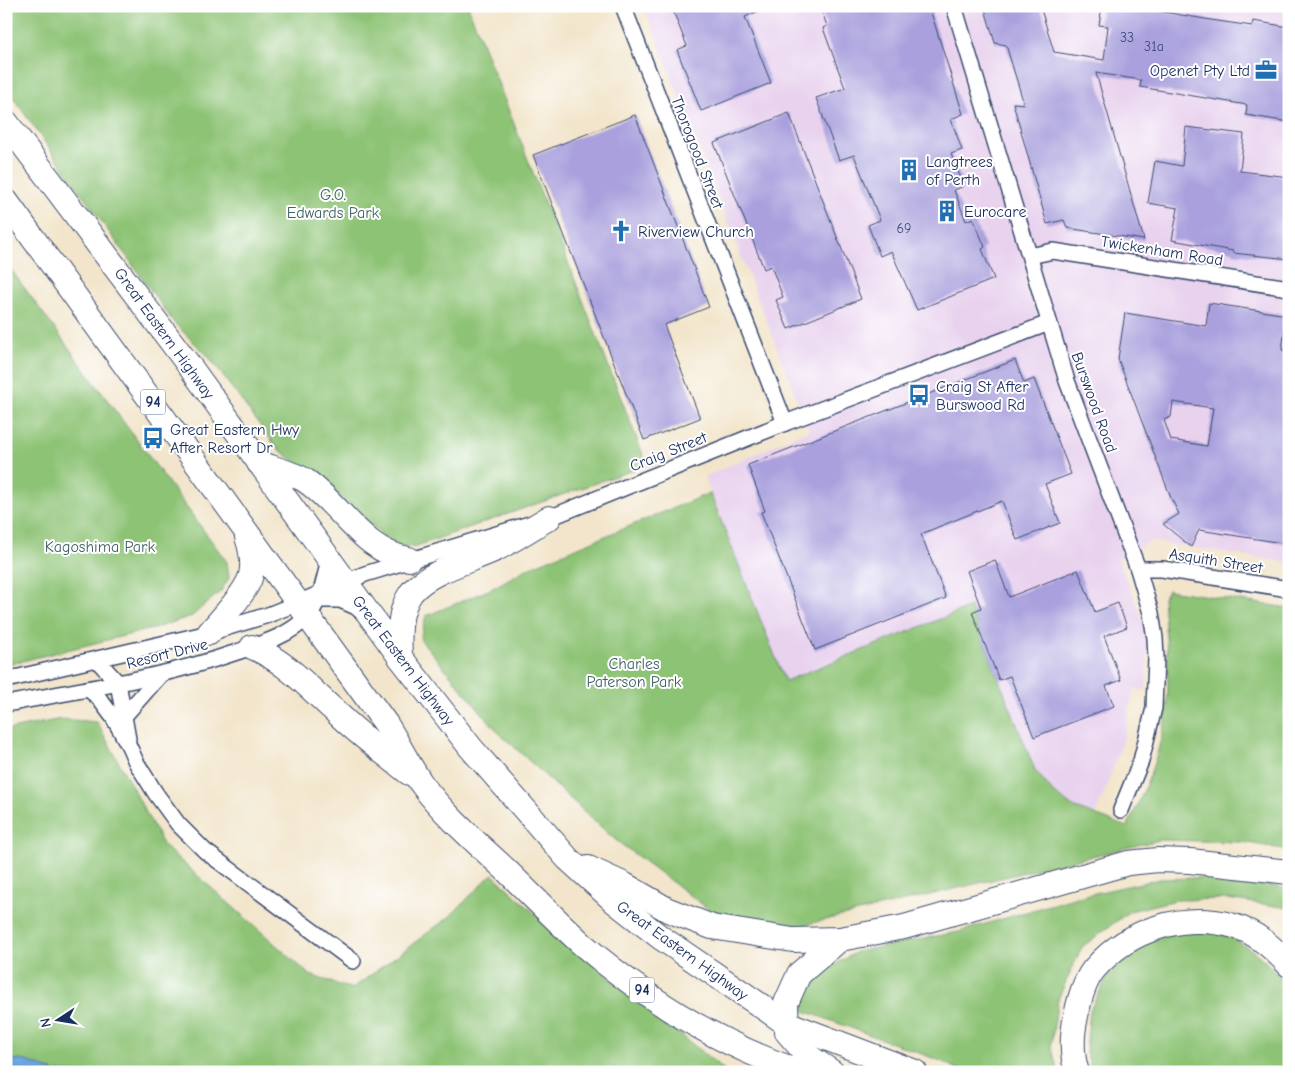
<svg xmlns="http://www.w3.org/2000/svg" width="1295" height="1078" font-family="'Comic Neue',sans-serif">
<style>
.built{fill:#e8d2ee}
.green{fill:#8dc375;stroke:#54796a}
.water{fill:#6ca4db;stroke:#446a9c}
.building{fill:#a9a0dd;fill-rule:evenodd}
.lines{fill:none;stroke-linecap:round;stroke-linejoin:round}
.minor-casing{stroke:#3b4a6e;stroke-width:18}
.trunk-casing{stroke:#3b4a6e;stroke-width:26}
.minor{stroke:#fff;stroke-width:15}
.trunk{stroke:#fff;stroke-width:24}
.labels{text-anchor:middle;stroke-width:4;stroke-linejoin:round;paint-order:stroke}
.number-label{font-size:14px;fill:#3e4b7e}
.shield{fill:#fff;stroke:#5f6d8e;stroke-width:1}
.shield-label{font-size:15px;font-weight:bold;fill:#1b2f5e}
.poi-label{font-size:16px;fill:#1b2f5e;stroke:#fff;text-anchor:start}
.street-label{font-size:16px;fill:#1b2f5e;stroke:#fff}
.park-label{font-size:16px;fill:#436366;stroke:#fff}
</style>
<rect width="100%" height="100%" fill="#fff"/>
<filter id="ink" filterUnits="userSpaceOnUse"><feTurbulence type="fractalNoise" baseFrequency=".02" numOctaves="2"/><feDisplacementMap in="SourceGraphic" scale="10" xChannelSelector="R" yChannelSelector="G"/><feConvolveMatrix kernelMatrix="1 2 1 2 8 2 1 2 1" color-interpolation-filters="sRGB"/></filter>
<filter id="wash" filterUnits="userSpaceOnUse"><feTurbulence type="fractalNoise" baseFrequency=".0096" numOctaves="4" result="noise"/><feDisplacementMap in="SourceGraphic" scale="20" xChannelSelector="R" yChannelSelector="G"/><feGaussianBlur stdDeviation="1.12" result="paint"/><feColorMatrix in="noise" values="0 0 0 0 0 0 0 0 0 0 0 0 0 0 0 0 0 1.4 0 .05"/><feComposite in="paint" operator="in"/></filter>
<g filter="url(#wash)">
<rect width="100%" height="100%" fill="#f2e5cb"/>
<path class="built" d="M644 6H1289V563L1152 541 1118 559 1148 632 1146 690 1134 689 1123 740 1107 785 1095 815 1073 807 1053 792 1035 770 970 607 785 681 704 477 809 430Z"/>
<g class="green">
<path d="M6 6H468L647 465 414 547 394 546 340 496 277 448 207 355 175 324 6 88Z"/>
<path d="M6 263 227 562 229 578 221 591 192 616 156 628 6 665Z"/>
<path d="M710 493 785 681 970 607 1035 770 1053 792 1073 807 1127 827C1149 783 1167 736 1168 687 1168 657 1165 627 1163 598L1168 590 1289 608V850L1242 842 1159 840 800 926 711 911 613 838 499 733 420 639 426 616 491 589 530 567Z"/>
<path d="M61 719 97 722 164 846 310 975 352 989 449 917 492 874 566 942 727 1072H55L27 1061 6 1059V730Z"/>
<path d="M1225 877 1289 889V908L1227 899 1176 900 1130 911 1082 947 1058 999 1051 1045 1058 1072H963L941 1061 802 1010 810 988 829 968 856 952 958 932 1077 897 1160 879Z"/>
<path d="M1185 932C1194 932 1204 931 1213 933 1241 936 1277 967 1289 992V1072H1093L1086 1052 1090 1010 1107 977 1134 949 1164 935Z"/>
</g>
<path class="water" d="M6 1059 27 1061 55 1072H6Z"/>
<g id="blocks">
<g class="building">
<path d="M671 6H770L745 17 771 83 701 111 677 50 687 46Z"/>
<path d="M820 6H929L963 114 951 119 962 150 951 154 964 186 954 190 966 221 973 218 985 247 982 249 994 279 917 310 891 251 880 256 868 225 880 220 854 155 839 160 816 98 845 88 823 28 827 26Z"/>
<path d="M984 6H1040L1054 52 1104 60 1108 26 1099 25 1102 6H1152V10L1211 20 1252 26 1253 21 1289 27V122L1246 115 1247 105 1140 87 1141 80 1096 73 1144 240 1067 228 1064 220 1047 224 1013 103 1024 104 1006 45 995 43Z"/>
<path d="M789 113 861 299 788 329 776 300 783 297 771 266 764 269 714 143Z"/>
<path d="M635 115 709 307 664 325 700 418 644 440 533 155Z"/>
<path d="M1186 127 1244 134 1240 171 1289 177V259L1233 253V251L1172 240 1178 208 1148 203 1155 161 1182 166Z"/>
<path d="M1209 303 1287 315 1282 350 1289 351V544L1199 530 1191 547 1163 524 1179 514 1171 498 1118 359 1125 313 1206 326ZM1173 402 1213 408 1207 446 1171 440 1164 420 1171 417Z"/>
<path d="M1015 360 1024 383 1034 379 1071 474 1045 484 1060 523 1017 540 1002 501 921 534 946 598 815 650 761 512 765 511 748 465Z"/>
<path d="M995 560 1009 597 1078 570 1095 612 1118 603 1127 627 1104 636 1121 680 1106 686 1114 706 1034 737 1010 676 999 680 972 612 981 608 967 571Z"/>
</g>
</g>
</g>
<g filter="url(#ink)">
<use href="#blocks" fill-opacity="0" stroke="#3b4a6e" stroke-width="1"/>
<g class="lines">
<g class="minor-casing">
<g id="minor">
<path d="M623 6 785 423"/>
<path d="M954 6 1067 381 1138 569 1151 613 1155 638 1156 658 1154 708 1141 761 1121 810"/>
<path d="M1030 256 1053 251 1289 288"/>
<path d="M1138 569H1162L1289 589"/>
<path d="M298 603 365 574 549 518 785 423 1049 323"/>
<path d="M97 660 118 683 128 739"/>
<path d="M6 680 209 633 268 615 298 603 318 600H340L356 607 363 613"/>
<path d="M88 689 98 697 113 717 129 746 136 762 156 794 178 824 205 851 353 961"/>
<path d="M6 704C84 689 162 678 237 652 261 644 289 636 307 617 321 602 324 579 329 560"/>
<path d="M125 715 161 674"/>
</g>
</g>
<g class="trunk-casing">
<g id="trunk">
<path d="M6 122 188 364 400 657 471 748 568 859 614 901 660 937 786 1023 915 1072"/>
<path d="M6 201 386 724C398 743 408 764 421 783 442 813 478 844 506 870 531 895 556 920 582 944 646 999 720 1045 801 1072"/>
<path d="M259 463C272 468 296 474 306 481 342 506 363 552 409 559"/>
<path d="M209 633C221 619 247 592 251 575 254 562 251 549 247 537"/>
<path d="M252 647C286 661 310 689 337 713 359 735 385 753 409 773"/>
<path d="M400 657C399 636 398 611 411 593 428 571 471 561 496 549 514 540 531 528 549 518"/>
<path d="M588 868 625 885 668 910 712 927 793 940 840 939 904 927 1128 863 1158 860 1190 861 1289 872"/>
<path d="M832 1072 808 1056 787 1032 786 1003 799 974 840 939"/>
<path d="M1077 1072C1071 1054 1072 1034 1076 1016 1079 1001 1085 978 1096 967 1130 929 1184 912 1234 926 1256 932 1273 948 1289 965"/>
</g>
</g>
<use href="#minor" class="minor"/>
<use href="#trunk" class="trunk"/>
</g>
</g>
<defs>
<g id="office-bare" transform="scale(1.725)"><path d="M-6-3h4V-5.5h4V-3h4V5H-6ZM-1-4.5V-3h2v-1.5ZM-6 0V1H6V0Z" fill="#1f6fb2" stroke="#fff" stroke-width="2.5" paint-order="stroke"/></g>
<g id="building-bare" transform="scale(1.725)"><path d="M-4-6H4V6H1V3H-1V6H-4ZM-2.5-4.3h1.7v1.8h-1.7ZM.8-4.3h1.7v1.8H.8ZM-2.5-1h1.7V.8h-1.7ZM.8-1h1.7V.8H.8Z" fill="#1f6fb2" stroke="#fff" stroke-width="2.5" paint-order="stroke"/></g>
<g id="church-bare" transform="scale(1.725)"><path d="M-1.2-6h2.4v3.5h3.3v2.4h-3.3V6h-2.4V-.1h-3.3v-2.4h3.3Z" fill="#1f6fb2" stroke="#fff" stroke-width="2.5" paint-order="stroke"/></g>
<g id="bus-bare" transform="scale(1.725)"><path d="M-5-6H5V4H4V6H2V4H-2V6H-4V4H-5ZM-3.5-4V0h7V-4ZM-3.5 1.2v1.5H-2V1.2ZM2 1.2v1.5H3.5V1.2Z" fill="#1f6fb2" stroke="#fff" stroke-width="2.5" paint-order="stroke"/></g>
</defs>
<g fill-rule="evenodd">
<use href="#office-bare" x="1266" y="70"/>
<use href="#building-bare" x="909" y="170"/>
<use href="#building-bare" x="947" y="211"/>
<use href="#church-bare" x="621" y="231"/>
<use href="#bus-bare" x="919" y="395"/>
<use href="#bus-bare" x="153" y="438"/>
</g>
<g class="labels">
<g class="number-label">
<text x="1127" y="42">33</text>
<text x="1154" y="51">31a</text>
<text x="904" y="233">69</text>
</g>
<g class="shield">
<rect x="140.5" y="389.5" width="25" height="25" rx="4"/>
<rect x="629.5" y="977.5" width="25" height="25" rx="4"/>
</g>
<g class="shield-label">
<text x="153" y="407">94</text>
<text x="642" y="995">94</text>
</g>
<g class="poi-label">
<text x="1250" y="76" text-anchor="end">Openet Pty Ltd</text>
<text x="926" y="167">Langtrees<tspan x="926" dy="18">of Perth</tspan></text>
<text x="964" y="217">Eurocare</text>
<text x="638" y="237">Riverview Church</text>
<text x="936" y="392">Craig St After<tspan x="936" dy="18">Burswood Rd</tspan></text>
<text x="170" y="435">Great Eastern Hwy<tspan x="170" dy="18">After Resort Dr</tspan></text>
</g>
<g class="street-label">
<text transform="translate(698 152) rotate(69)" y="6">Thorogood Street</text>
<text transform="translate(1162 250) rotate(9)" y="6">Twickenham Road</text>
<text transform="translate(165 333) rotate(54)" y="6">Great Eastern Highway</text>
<text transform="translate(1095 402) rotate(70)" y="6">Burswood Road</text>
<text transform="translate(668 451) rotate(-22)" y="6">Craig Street</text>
<text transform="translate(1216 560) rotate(9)" y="6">Asquith Street</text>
<text transform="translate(167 653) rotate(-14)" y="6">Resort Drive</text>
<text transform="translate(404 660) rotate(53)" y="6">Great Eastern Highway</text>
<text transform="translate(683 950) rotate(36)" y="6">Great Eastern Highway</text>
</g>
<g class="park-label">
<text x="333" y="200">G.O.<tspan x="333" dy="18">Edwards Park</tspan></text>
<text x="100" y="552">Kagoshima Park</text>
<text x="634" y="669">Charles<tspan x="634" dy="18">Paterson Park</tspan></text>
</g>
</g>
<rect width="1295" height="1078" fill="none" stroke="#fff" stroke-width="25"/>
<g transform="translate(58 1020) rotate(258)" stroke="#ffffff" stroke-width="4" paint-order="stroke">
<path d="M0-4L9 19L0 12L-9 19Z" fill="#1b2f5e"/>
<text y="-8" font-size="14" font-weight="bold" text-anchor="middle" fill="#1b2f5e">N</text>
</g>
</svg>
